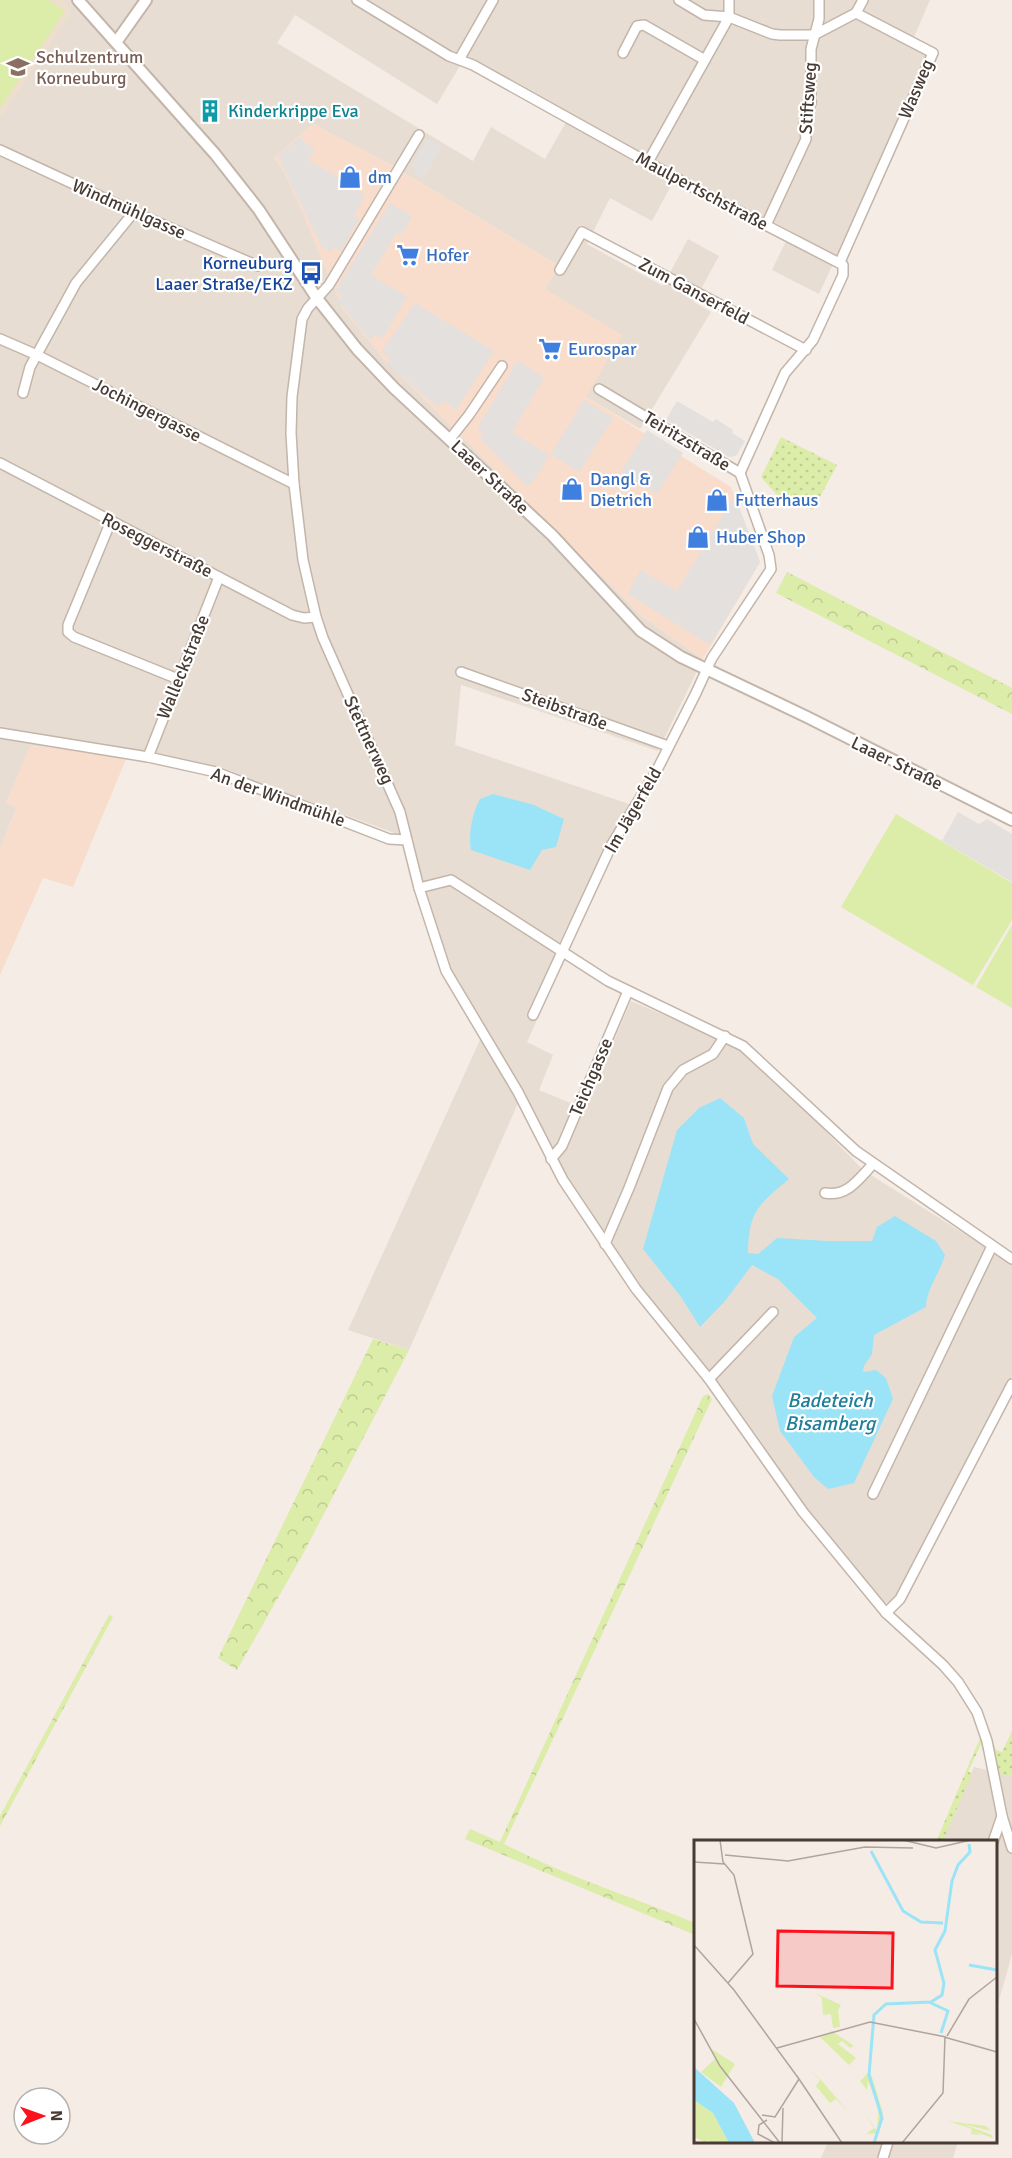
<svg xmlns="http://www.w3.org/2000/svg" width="1012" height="2158" font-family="Signika,sans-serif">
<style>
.residential{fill:#e8ddd2}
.commercial{fill:#f8ddcd}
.education{fill:#eedecd}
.green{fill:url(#green-dots)}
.forest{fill:url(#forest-crowns)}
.pitch{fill:#dceca9}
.parking{fill:#e4e0dd}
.water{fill:#9be4f7}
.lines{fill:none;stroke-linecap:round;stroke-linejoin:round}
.minor-casing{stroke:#c3b5a9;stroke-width:12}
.tertiary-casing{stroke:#c3b5a9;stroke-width:14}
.minor{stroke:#fff;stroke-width:9}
.tertiary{stroke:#fff;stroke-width:10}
.labels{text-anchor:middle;stroke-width:4.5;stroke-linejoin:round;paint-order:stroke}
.education-label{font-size:18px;fill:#785e54;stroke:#fff;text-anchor:start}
.street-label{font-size:18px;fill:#473b34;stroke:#fff}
.culture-label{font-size:18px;fill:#0d838f;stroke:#fff;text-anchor:start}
.shop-label{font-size:18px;fill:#366cbe;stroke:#fff;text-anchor:start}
.transit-label{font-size:18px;fill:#164399;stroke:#fff;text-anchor:end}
.water-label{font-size:20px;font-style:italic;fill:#1f7f9a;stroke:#fff}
.inset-river{fill:none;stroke:#9be4f7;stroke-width:3}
.inset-road{fill:none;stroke:#afa59e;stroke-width:1.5}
.view{fill:#ff101d;fill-opacity:0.15;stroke:#ff101d;stroke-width:3}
.inset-edge{fill:none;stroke:#473b34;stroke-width:3}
</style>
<defs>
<pattern id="green-dots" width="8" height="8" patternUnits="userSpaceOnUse" patternTransform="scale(1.5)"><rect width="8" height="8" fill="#dceca9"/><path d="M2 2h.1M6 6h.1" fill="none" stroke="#becb92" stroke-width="1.8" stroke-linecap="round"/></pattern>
<pattern id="forest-crowns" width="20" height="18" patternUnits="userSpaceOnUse" patternTransform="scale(1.5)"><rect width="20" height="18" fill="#dceca9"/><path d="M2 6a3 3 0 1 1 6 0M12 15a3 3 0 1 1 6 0" fill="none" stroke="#becb92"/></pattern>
</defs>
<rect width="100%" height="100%" fill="#f4ece5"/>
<g class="residential">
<path d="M0 0H930L910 46 925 53 927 60 819 294 772 270 791 231 694 183 473 61 461 64 437 104 295 15 277 43 473 161 491 127 545 159 566 122 673 182 652 221 610 198 587 244 663 286 688 239 719 256 694 302 711 312 640 429 586 397 545 289 559 266 393 166 313 124 274 158 283 170 300 206 343 309 384 359 643 617 703 659 658 751 461 685 455 745 629 804 554 953 564 960 527 1042 553 1055 539 1090 585 1109 631 1001 718 1038 741 1051 792 1096 863 1170 1012 1264V1376L897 1596 887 1603 882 1602 806 1511 639 1287 562 1168 533 1111 518 1103 409 1350 348 1330 485 1029 456 981 447 963 411 839 302 799 223 768 160 754 31 746 6 803 17 807 0 849Z"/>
<path d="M974 1767 1012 1776V1954L996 2011V1842H942Z"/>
<path d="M828 2142H958L953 2158H821Z"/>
</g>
<g class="commercial">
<path d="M313 124 393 166 559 266 545 289 622 335 586 397 731 487 760 562 703 659 643 617 384 359 343 309 300 206 283 170 274 158Z"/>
<path d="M30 746 95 750 126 759 73 887 43 878 0 975V849L17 808 6 803Z"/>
</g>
<path class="education" d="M0 0H63L70 9V15L0 119Z"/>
<g class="green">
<path d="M781 437 837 465 813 510 776 494 761 477Z"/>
<path d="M988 1727 996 1750 1002 1752 1012 1731V1776L989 1772 981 1744 968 1772 972 1773 943 1841 936 1842 980 1738Z"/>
</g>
<g class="forest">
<path d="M787 572 1012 688V714L776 593Z"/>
<path d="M373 1339 409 1350 303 1554 237 1670 218 1658Z"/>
<path d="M708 1394 712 1399 504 1844C565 1876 632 1897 695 1923V1935L465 1839 470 1829 500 1842 703 1396Z"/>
<path d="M109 1615 113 1617 0 1826V1816Z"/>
</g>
<g class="pitch">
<path d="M0 0H48L65 11 0 108Z"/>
<path d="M896 814 1012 883V920L973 985 841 907Z"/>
<path d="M1012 925V1008L976 987Z"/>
</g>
<g class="parking">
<path d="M300 137 305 143 314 148 309 161 360 189 359 192 365 195 354 216 359 219 341 251 334 247 331 252 322 247 278 156Z"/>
<path d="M427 138 442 147 424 179 414 174 417 169 411 166Z"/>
<path d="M390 203 412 216 401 235 397 232 371 275 407 297 382 339 375 335 370 340 338 300 342 296 335 291Z"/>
<path d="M415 303 494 351 456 410 443 401 438 407 387 363 389 357 382 351Z"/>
<path d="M518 360 544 378 512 432 549 455 534 480 527 486 480 438 483 433 477 428Z"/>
<path d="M584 400 613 418 579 472 551 454Z"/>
<path d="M677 401 713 422 716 419 733 430 732 433 745 441 736 456 729 457 666 420Z"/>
<path d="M647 430 683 453 657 494 621 472Z"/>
<path d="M733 499 737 502 760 562 710 645 628 594 640 570 677 591Z"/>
<path d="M958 812 979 824 987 819 1012 834V882L942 841Z"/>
</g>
<g class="water">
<path d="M493 794 534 805 564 819 556 847 542 850 530 870 471 850C468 834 472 814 480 799Z"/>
<path d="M720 1098 744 1118 753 1144 789 1179C758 1205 749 1211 748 1253L758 1254 777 1238 828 1241H872L877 1227 895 1216 936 1241 945 1255C940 1273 926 1290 926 1307L874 1335 872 1354 864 1366 863 1372 876 1370 886 1378 893 1399 854 1483 828 1489 814 1477 780 1431 772 1396 794 1337 817 1318 778 1279 752 1265 725 1301 700 1327 681 1297 643 1249 677 1130 699 1108Z"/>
</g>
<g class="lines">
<g class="minor-casing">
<g id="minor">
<path d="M357 0 449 56 473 65 692 187 843 265V275L813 340 785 373 740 473"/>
<path d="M679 0 704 15 729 17 772 34 780 35H814L856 13 933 53 840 262"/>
<path d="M856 13 863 0"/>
<path d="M623 53 637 26 644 25 705 60"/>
<path d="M460 58 493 0"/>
<path d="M419 135 329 285 308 308 302 319 292 397 291 433 294 484 303 560 316 617 323 638 400 812 419 888 446 971 518 1092 563 1180 636 1289 709 1379 803 1512 886 1613 943 1665 958 1682 977 1712 987 1741 1002 1816 1012 1848"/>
<path d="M0 150 134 212 258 266"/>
<path d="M648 162 729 17V0"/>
<path d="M766 225 806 139 804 123 811 103V49L819 19V0"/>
<path d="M560 270 582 232 806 350"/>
<path d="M0 339 37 355 294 484"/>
<path d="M23 393 30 367 76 283 134 212"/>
<path d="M450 439 469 415 502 366"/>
<path d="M0 463 292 615 304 618 316 617"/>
<path d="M111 521 68 625V632L74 637 178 679"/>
<path d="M461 672 668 746"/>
<path d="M0 733 148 757 216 772 389 839 407 840"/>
<path d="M148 757 219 577"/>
<path d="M419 888 451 880 608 981 743 1046 856 1151 1012 1259"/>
<path d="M533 1015 612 844 657 770 696 693 712 658 771 569 769 555 740 473 599 389"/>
<path d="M551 1159 562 1146 628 991"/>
<path d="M825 1193C847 1197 859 1179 873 1164"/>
<path d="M605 1244 629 1188 668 1088 683 1070 713 1054 725 1036"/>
<path d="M709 1379 773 1312"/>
<path d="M873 1494 992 1246"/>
<path d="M886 1613 900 1599 1012 1384"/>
<path d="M993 1842 1002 1816"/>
<path d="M883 2158 888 2142"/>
</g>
</g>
<g class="tertiary-casing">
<g id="tertiary">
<path d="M78 0 215 154 259 210 316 297 357 349 394 388 552 535 641 631 681 657 807 717 1012 820"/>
<path d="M117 41 146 0"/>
</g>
</g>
<use href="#minor" class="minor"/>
<use href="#tertiary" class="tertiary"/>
</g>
<defs>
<g id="school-bare" transform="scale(1.8)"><path d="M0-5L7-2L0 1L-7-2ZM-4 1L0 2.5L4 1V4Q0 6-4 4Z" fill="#8d6e63" stroke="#fff" stroke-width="2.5" paint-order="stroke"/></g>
<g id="building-bare" transform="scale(1.8)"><path d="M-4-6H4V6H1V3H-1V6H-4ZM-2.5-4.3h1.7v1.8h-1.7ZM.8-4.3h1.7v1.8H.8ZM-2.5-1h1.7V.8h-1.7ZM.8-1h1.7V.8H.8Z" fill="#0f9aa8" stroke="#fff" stroke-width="2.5" paint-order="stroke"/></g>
<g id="shop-bare" transform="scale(1.8)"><path d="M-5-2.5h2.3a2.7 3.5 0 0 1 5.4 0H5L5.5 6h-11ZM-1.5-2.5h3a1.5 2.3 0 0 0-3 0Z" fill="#3f7fe0" stroke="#fff" stroke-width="2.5" paint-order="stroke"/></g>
<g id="supermarket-bare" transform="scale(1.8)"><path d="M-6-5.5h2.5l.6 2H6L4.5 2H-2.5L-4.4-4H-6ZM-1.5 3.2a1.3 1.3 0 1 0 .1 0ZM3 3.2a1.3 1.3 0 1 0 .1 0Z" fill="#3f7fe0" stroke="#fff" stroke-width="2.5" paint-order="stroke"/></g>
<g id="bus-bare" transform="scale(1.8)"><path d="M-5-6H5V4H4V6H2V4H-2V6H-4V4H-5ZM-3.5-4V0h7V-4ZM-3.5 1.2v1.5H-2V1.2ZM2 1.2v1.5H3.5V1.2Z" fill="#1a4fb4" stroke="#fff" stroke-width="2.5" paint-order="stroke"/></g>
</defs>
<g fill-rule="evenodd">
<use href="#school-bare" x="18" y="67"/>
<use href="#building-bare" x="210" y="111"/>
<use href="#shop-bare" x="350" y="177"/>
<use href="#supermarket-bare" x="408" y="255"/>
<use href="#bus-bare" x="311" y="273"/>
<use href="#supermarket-bare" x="550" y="349"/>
<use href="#shop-bare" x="572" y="489"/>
<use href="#shop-bare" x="717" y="500"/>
<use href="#shop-bare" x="698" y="537"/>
</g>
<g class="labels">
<g class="education-label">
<text x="36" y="63">Schulzentrum<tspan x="36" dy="21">Korneuburg</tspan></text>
</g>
<g class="street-label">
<text transform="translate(916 89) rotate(-67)" y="6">Wasweg</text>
<text transform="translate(808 98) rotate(-86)" y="6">Stiftsweg</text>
<text transform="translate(702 191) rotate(28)" y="6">Maulpertschstraße</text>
<text transform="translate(129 209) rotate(24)" y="6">Windmühlgasse</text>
<text transform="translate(694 291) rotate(28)" y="6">Zum Ganserfeld</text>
<text transform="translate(147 410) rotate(27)" y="6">Jochingergasse</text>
<text transform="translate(687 441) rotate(31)" y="6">Teiritzstraße</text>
<text transform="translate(490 477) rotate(43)" y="6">Laaer Straße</text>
<text transform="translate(157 545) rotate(27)" y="6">Roseggerstraße</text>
<text transform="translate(183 667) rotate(-68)" y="6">Walleckstraße</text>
<text transform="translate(565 709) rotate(20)" y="6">Steibstraße</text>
<text transform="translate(369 740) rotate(65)" y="6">Stettnerweg</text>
<text transform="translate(897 763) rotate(26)" y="6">Laaer Straße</text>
<text transform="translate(278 797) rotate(20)" y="6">An der Windmühle</text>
<text transform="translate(633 810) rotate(-60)" y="6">Im Jägerfeld</text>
<text transform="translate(591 1077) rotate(-67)" y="6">Teichgasse</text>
</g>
<g class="culture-label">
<text x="228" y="117">Kinderkrippe Eva</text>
</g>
<g class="shop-label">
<text x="368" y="183">dm</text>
<text x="426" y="261">Hofer</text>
<text x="568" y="355">Eurospar</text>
<text x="590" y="485">Dangl &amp;<tspan x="590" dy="21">Dietrich</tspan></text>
<text x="735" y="506">Futterhaus</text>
<text x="716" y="543">Huber Shop</text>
</g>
<g class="transit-label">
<text x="293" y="269">Korneuburg<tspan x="293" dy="21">Laaer Straße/EKZ</tspan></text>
</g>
<g class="water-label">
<text x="830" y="1407">Badeteich<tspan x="830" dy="23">Bisamberg</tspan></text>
</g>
</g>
<g transform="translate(694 1840)">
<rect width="303" height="303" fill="#f4ece5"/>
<path d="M16 208 41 224 27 247 7 232 22 218ZM112 227 128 241 156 274 142 259 136 263 122 246 126 240ZM176 231 189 273 182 303V293L172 294 180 288 170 273 183 291 185 267 174 241 173 250 166 241ZM254 281 292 286 297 291 268 284 298 295 299 298 279 291 287 295 277 294 278 289Z" fill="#dceca9"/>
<path d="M121 153 147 165 144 170 146 187 139 188 137 174 129 175 128 158ZM138 191 160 206 156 208 148 201 144 204 162 218 155 225 126 197ZM0 260 19 273 35 303H17L13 299V303L0 297Z" fill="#dceca9"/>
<path d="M0 227 40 263 61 303H35L19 273 0 260Z" fill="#9be4f7"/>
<path class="inset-river" d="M177 11 209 71 227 82 249 83M275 125 303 130M237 163 254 171 247 193M180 303 188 278 175 235 180 175 192 164 237 162 248 155 250 143 241 110 251 91 258 41 264 25 276 12 275 4"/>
<path class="inset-road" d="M26 0 29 22 40 35 59 114 34 143M209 0 242 8 277 0M31 15 94 21 171 7 219 8M0 22 31 24M0 105 40 150 105 239M0 179 26 226 86 303M253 196 275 159 303 137M250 197 303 212M83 208 176 182 252 197M103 236 148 303M68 275 81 277 105 239M73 280 65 285 64 294 81 303M88 302 89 268M208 303 249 253 251 197"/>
<path class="view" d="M84 91 199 93 198 148 83 146Z"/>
<rect width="303" height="303" class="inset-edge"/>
</g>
<g transform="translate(42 2116) rotate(89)"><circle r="28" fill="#ffffff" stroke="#b5b1ae" stroke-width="1.5"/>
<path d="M0-4.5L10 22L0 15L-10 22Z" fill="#ff101d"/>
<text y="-9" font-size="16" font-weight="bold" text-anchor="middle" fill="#473b34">N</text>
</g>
</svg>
